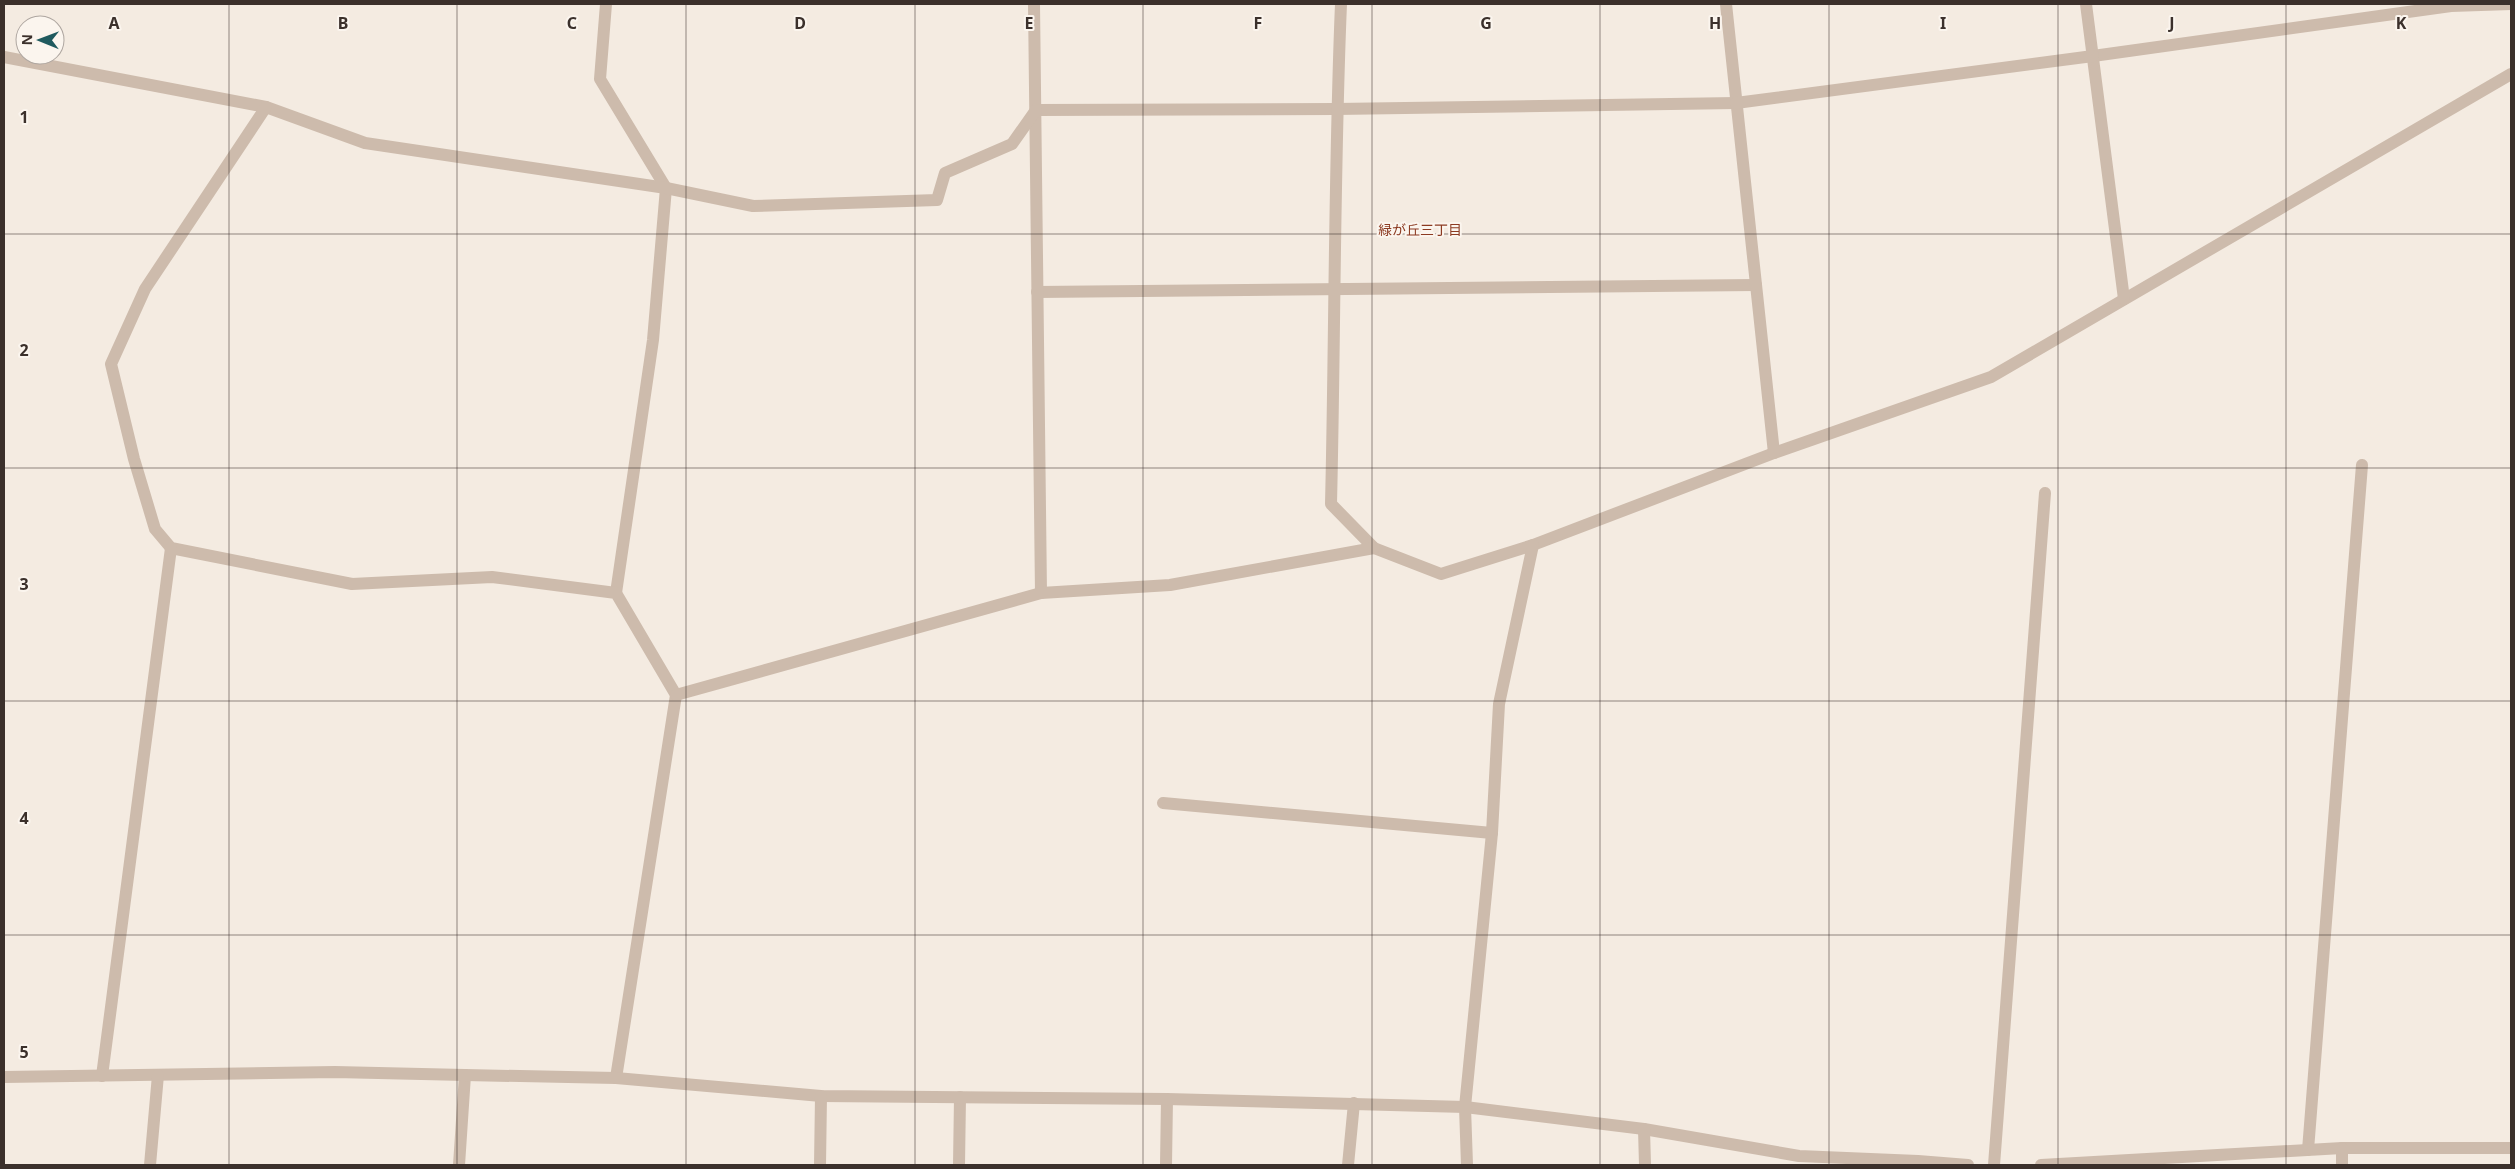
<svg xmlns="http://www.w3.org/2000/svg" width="2515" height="1169" font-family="'Noto Sans','Noto Sans JP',sans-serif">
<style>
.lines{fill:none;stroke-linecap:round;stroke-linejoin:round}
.lane{stroke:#cdbbac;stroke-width:12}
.street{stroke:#cdbbac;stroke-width:12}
.grid{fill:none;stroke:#3b302b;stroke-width:1;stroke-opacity:0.55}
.labels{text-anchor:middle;stroke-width:4;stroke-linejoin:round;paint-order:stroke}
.neighbourhood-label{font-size:14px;fill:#8c3b22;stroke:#fbf5ee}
.grid-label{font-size:16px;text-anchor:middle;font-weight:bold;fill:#3b302b;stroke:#fbf5ee;stroke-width:4;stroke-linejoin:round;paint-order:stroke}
</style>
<rect width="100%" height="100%" fill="#f4ebe1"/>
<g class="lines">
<g class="lane">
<path d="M2093 56 2451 6 2511 4"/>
<path d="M1036 110 1336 109 1736 103"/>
<path d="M1037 292 1756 285"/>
<path d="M1163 803 1492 833"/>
<path d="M2308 1150 2362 465"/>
<path d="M459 1165 465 1075"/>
<path d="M959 1165 960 1097"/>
<path d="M1166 1165 1167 1099"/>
<path d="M1348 1165 1354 1103"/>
<path d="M1994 1165 2045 493"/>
</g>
<g class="street">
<path d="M606 4 600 79 666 188 653 340 616 593"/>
<path d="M1034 4 1041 593"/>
<path d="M1341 4C1334 170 1335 337 1331 504L1374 548 1441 574 1533 545 1774 453 1991 377 2511 74"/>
<path d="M1726 4 1774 453"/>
<path d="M2086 4 2124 299"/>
<path d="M4 57 266 107 365 143 666 188 753 206 937 200 945 173 1012 144 1036 110"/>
<path d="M1736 103 2093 56"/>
<path d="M266 107 145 289 111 364 134 459 155 529 171 548 352 584 492 577 616 593 676 695 616 1078"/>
<path d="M676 695 1041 593 1170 585 1374 548"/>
<path d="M102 1076 171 548"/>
<path d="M4 1077 335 1072 465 1075 616 1078 821 1096 1167 1099 1465 1107 1644 1129 1799 1156 1918 1161 1968 1165"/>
<path d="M1644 1129 1645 1165"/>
<path d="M150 1165 158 1075"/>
<path d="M820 1165 821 1096"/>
<path d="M1467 1165 1465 1107 1492 833 1499 704 1533 545"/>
<path d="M2041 1165 2342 1148H2511"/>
<path d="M2342 1165V1148"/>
</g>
</g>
<path class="grid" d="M229 4V1165M457 4V1165M686 4V1165M915 4V1165M1143 4V1165M1372 4V1165M1600 4V1165M1829 4V1165M2058 4V1165M2286 4V1165M4 234H2511M4 468H2511M4 701H2511M4 935H2511"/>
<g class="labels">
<g class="neighbourhood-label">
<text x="1420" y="235">緑が丘三丁目</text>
</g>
</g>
<g class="grid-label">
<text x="114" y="29">A</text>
<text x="343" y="29">B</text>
<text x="572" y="29">C</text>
<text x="800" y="29">D</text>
<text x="1029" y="29">E</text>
<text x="1258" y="29">F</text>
<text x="1486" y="29">G</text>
<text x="1715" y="29">H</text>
<text x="1943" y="29">I</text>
<text x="2172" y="29">J</text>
<text x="2401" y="29">K</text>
<text x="24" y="123">1</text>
<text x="24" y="356">2</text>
<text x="24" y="590">3</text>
<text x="24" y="824">4</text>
<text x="24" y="1058">5</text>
</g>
<rect width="2515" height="1169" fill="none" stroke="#3b302b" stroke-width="10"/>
<g transform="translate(40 40) rotate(271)"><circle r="24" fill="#fbf5ee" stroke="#aea6a0"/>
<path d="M0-4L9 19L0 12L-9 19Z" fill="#1f5a5e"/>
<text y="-8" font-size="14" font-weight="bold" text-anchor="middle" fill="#3b302b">N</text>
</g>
</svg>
